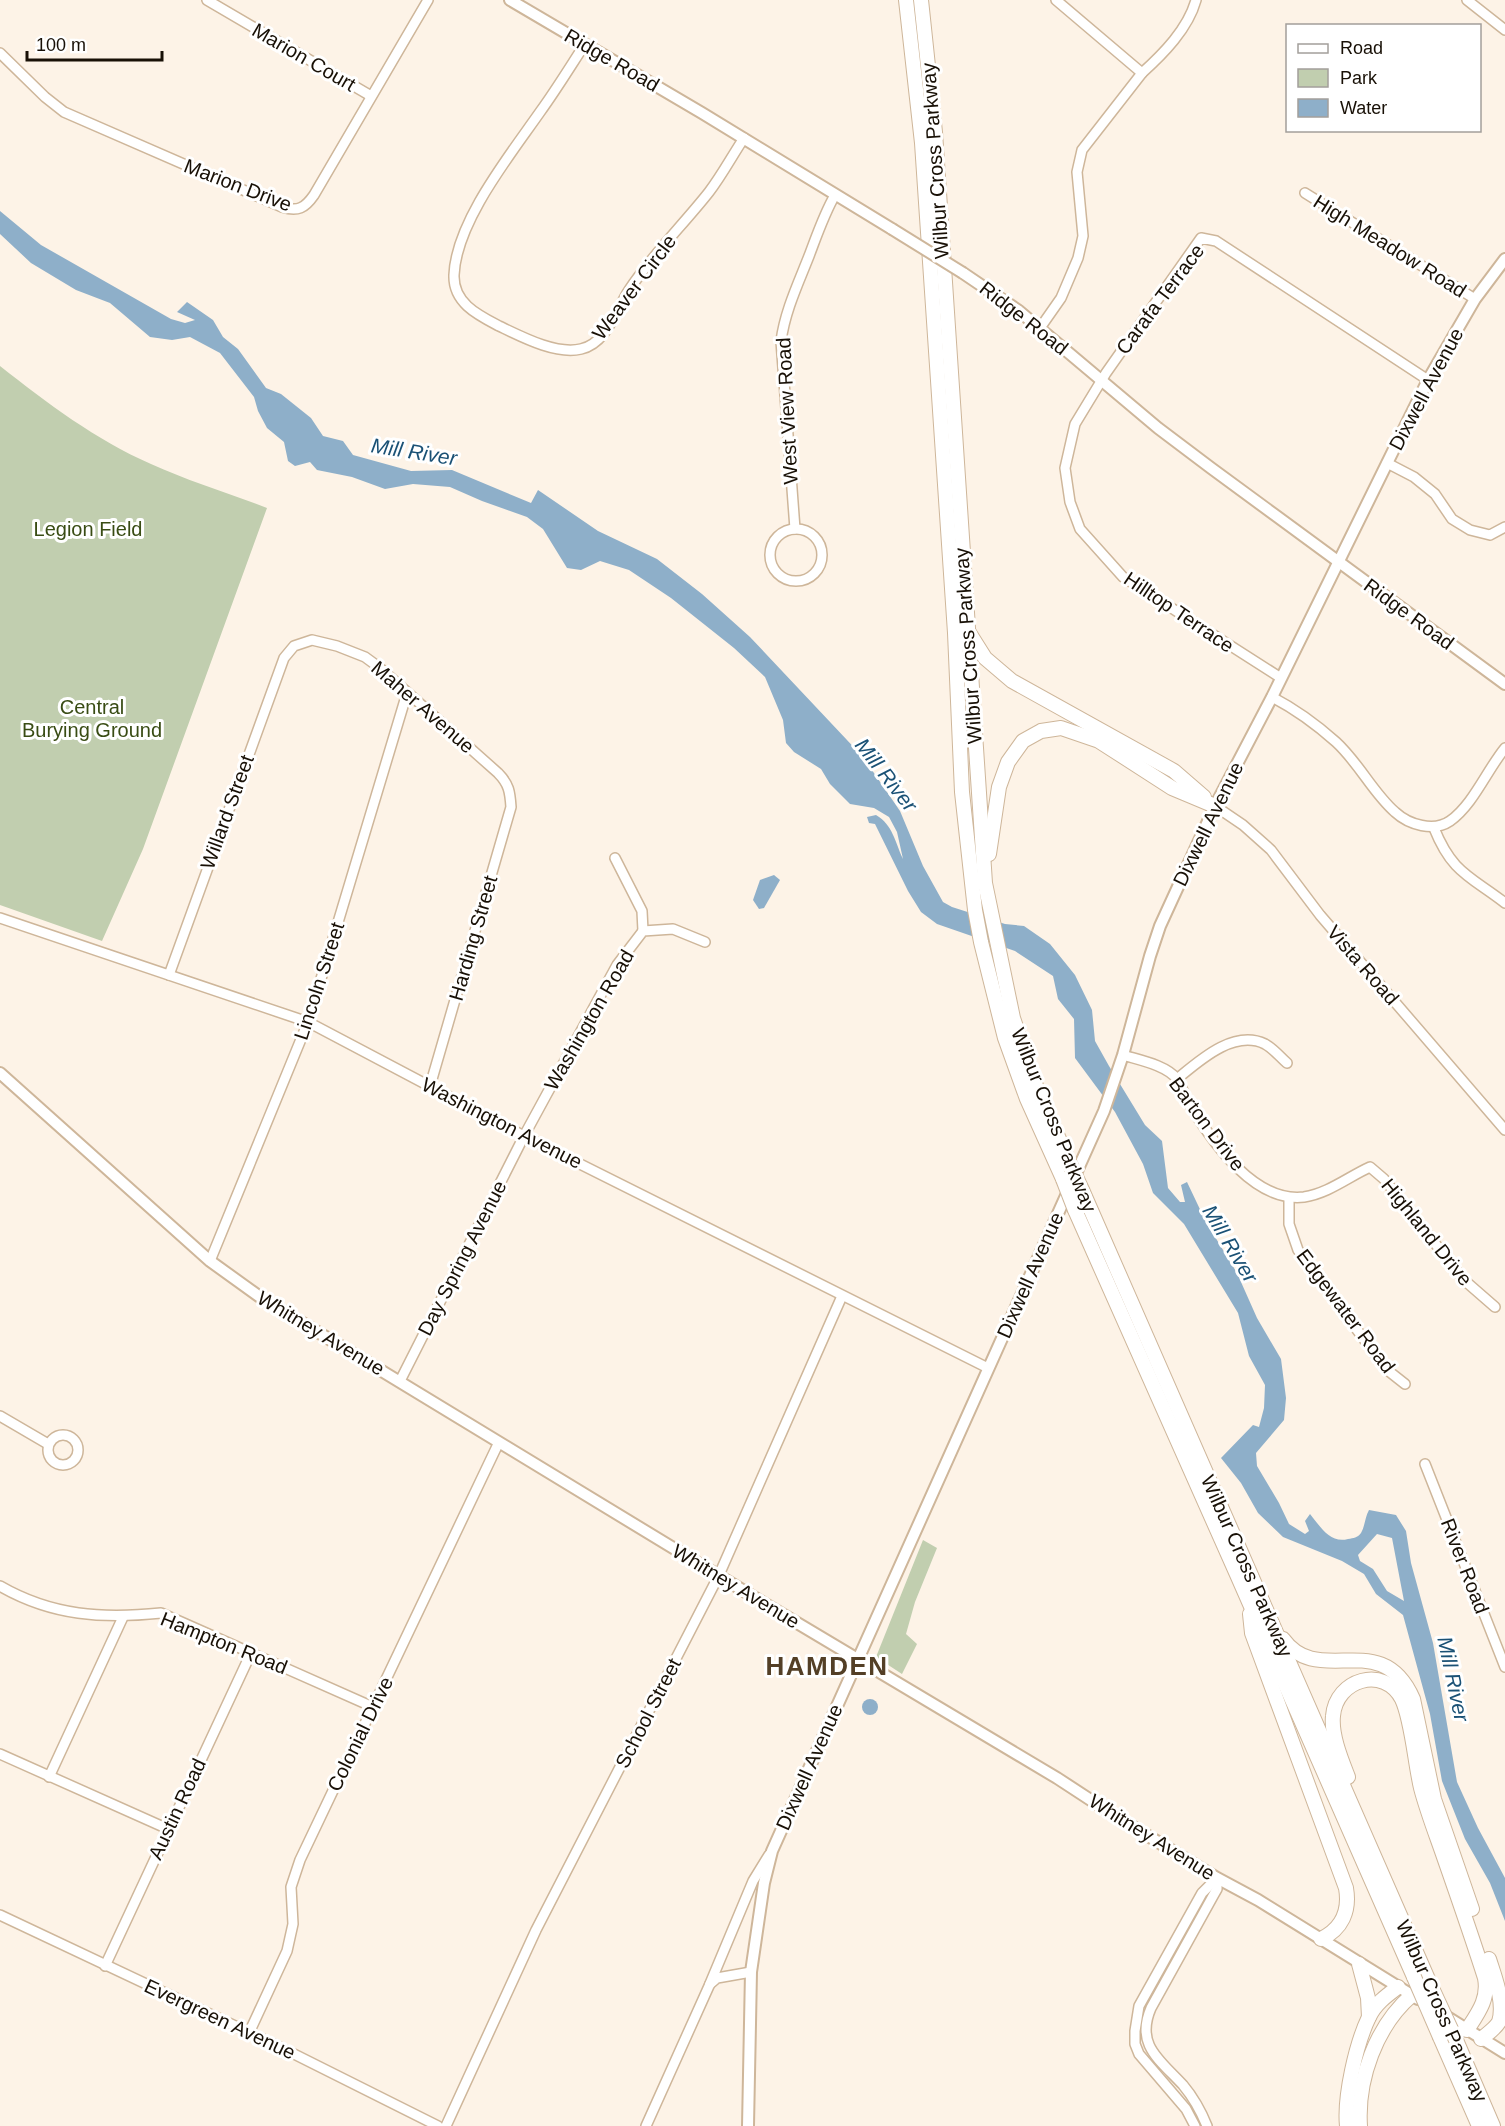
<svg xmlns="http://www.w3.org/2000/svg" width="1505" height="2126" font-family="Helvetica,sans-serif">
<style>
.green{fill:#c1ceaf}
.water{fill:#8eafc9;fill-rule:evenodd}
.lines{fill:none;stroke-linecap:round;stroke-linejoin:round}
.minor-casing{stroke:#ceb69a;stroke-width:12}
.major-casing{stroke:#ceb69a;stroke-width:14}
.highway-casing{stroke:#ceb69a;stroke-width:16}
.minor{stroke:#fff;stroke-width:9}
.major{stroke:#fff;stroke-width:10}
.highway{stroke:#fff;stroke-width:14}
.major-bridge-casing{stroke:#ceb69a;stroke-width:14;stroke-linecap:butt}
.highway-bridge-casing{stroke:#ceb69a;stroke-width:16;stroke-linecap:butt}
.major-bridge{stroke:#fff;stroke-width:10}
.highway-bridge{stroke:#fff;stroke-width:14}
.labels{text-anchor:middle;stroke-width:6;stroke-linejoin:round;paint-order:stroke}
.street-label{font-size:20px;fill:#181006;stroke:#fff}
.park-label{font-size:20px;fill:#394c14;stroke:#fff}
.water-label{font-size:21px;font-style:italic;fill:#1a5175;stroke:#fff}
.district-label{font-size:26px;font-weight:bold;letter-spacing:1.5px;fill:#533f26;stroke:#fff}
</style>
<rect width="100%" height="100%" fill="#fdf3e7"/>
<g class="green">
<path d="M0 366C47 403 96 440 151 464 188 481 229 493 267 508L143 849 102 941 0 905Z"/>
<path d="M923 1540 937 1548 915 1602 906 1634 917 1644 902 1674 876 1657Z"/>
</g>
<g class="water">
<path d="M0 211 41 245 171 319 185 323 195 320 177 312 187 302 213 320 223 337 238 349 266 388 281 394 311 418 323 436 343 441 353 455 411 471 452 470 531 503 538 490 598 531 657 559 702 594 750 637 863 757 900 811 923 866 943 902 952 907 1005 924 1024 926 1050 944 1075 975 1092 1010 1095 1041 1109 1066 1145 1125 1162 1141 1168 1188 1180 1202H1185L1181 1185 1187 1182 1206 1222 1237 1273 1257 1318 1281 1359 1286 1398 1284 1420 1256 1453 1257 1466 1279 1503 1289 1524 1305 1534 1309 1531 1305 1521 1310 1514C1320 1526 1330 1544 1348 1539 1354 1538 1357 1538 1361 1533 1365 1526 1365 1517 1369 1510L1396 1515 1406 1531 1411 1563 1433 1643 1457 1782 1478 1828 1505 1878V1921L1490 1883 1465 1839 1442 1781 1430 1714 1403 1615 1376 1594 1364 1574 1342 1561 1283 1537 1258 1513 1241 1483 1221 1458 1253 1425 1259 1427 1264 1408 1265 1385 1249 1356 1238 1313 1184 1224 1153 1193 1143 1164 1115 1112 1075 1058 1074 1019 1058 999 1053 976 1015 951 937 924 921 912 908 891 875 824 869 823 867 817 876 815C893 825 895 842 903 859L897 832 889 817 874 808 850 804 830 784 821 769 794 752 786 743 783 720 765 677 734 648 671 598 629 570 600 561 581 570 567 568 543 529 527 517 482 501 450 487 413 484 385 489 352 477 317 470 310 462 295 466 288 461 284 442 267 428 258 411 254 397 220 353 190 337 172 340 150 337 110 303 76 290 31 263 0 234ZM1377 1534 1392 1538 1404 1601 1387 1591 1373 1569 1360 1561 1358 1555Z"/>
<path d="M774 875 780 880 764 908 759 909 753 900 760 880Z"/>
<circle cx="870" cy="1707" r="8"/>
</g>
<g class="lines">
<g class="minor-casing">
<g id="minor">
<path d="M207 0 371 96"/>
<path d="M1056 0 1142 73C1163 54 1188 29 1196 0"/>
<path d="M1467 0 1505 30"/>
<path d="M585 44C570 67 556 90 540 112 510 155 456 222 454 275 453 303 478 315 499 326 522 337 556 355 581 349 607 343 616 310 629 290 652 255 683 225 709 192 722 175 732 156 744 138"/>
<path d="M0 53 45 97 64 112 282 207C298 212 305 208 314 195L428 0"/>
<path d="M1305 193 1475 299"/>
<path d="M1040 328 1061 298 1078 258 1083 236 1077 172 1082 150 1142 73"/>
<path d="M1387 463 1414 477 1435 494 1452 519 1470 530 1490 535 1505 527"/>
<path d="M795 529 781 341C785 311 798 284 809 256 817 235 824 214 835 195"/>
<circle cx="796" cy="555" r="26"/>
<path d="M1281 678 1123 577 1080 529 1070 502 1065 468 1075 424 1106 373 1201 238 1216 241 1428 380"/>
<path d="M1272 697C1295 709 1317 725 1336 742 1359 763 1373 793 1395 812 1409 825 1434 832 1450 821 1473 805 1487 770 1505 748"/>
<path d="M1215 806 1243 825 1271 850 1320 915 1505 1130"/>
<path d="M1434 828C1452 873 1470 876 1505 903"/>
<path d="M615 858 642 911 643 931"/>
<path d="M0 918 308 1022 524 1136 988 1368"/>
<path d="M169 975 284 658 294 646 312 640 337 646 365 657 380 668 498 773C509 784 510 792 511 807L430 1086"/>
<path d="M1123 1055C1139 1060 1166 1065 1177 1079 1183 1087 1185 1099 1191 1107 1214 1144 1255 1203 1304 1197 1329 1193 1348 1177 1370 1167L1384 1179 1464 1280 1495 1307"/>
<path d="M1177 1079C1200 1060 1234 1029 1265 1044 1274 1049 1280 1057 1287 1063"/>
<path d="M1289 1198V1224L1298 1250 1386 1369 1405 1384"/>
<path d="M210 1261 308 1022 407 693"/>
<path d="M400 1381 524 1136 617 965 643 931 673 929 705 942"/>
<path d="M0 1416 48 1444"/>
<circle cx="63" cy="1450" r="15"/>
<path d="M1425 1464 1505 1667"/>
<path d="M0 1586C52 1616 103 1619 161 1613L373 1707"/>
<path d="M0 1754 168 1829"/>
<path d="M49 1777 123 1617"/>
<path d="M0 1915 284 2049 438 2126"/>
<path d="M105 1966 251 1653"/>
<path d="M710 1984 717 1978 751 1972"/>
<path d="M249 2033 287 1951 293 1924 291 1887 300 1860 499 1442"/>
<path d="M446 2126 536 1930 719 1575 842 1296"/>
<path d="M646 2126 709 1986 753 1881 769 1855"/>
<path d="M1195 2126 1186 2109 1139 2054 1135 2044V2031L1139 2006 1202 1893 1217 1878"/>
<path d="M1207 2126C1201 2111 1193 2097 1183 2085 1160 2060 1135 2045 1151 2008L1213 1896 1217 1889V1878"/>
</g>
</g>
<g class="major-casing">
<g id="major">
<path d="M510 0 702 113 892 229"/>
<path d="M963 273 1019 311 1158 428 1211 468 1505 684"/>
<path d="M0 1073 210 1261 260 1297 767 1605 1057 1778 1109 1812 1217 1878 1258 1900 1418 1999"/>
<path d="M1444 2015 1505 2053"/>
<path d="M748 2126 751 1972 764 1883 772 1851 1104 1111 1123 1055 1150 956 1160 926 1215 806 1272 697 1428 380 1475 299 1505 259"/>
</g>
</g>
<g class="highway-casing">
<g id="highway">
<path d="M906 0 922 143 955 633 962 792 975 910 981 942 1005 1038 1027 1099 1063 1179"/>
<path d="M921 0 935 132 985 883 1013 1018 1036 1086 1069 1162"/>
<path d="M968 631 985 658 1012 681 1174 771 1204 797"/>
<path d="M989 854 999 787 1008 762 1023 741 1041 731 1061 728 1099 741 1172 788 1215 806"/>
<path d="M1083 1192 1431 1986"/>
<path d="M1075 1210C1188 1466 1303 1720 1414 1977"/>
<path d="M1250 1614 1252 1633 1346 1888C1350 1911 1342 1929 1321 1939"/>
<path d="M1283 1639C1319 1689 1381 1626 1413 1699L1434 1799 1472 1909"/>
<path d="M1348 1777C1341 1759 1331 1735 1333 1716 1336 1679 1384 1665 1402 1699 1412 1720 1415 1763 1421 1788 1427 1811 1436 1834 1444 1857 1458 1897 1472 1937 1485 1978 1489 1999 1478 2013 1467 2030"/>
<path d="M1359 1964 1368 1998 1369 2017"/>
<path d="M1440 2037 1479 2126"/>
<path d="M1481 2039C1487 2034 1495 2029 1499 2022 1505 2003 1495 1978 1489 1959"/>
<path d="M1456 2040 1493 2126"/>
<path d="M1347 2126C1344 2097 1356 2044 1369 2017 1375 2004 1386 1996 1398 1987"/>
<path d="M1360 2126C1357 2079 1376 2026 1412 1995"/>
</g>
</g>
<use href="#minor" class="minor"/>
<use href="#major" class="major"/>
<use href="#highway" class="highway"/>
<g class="major-bridge-casing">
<path id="major-bridge" d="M892 229 963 273"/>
</g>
<g class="highway-bridge-casing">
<g id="highway-bridge">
<path d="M1069 1162 1083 1192"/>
<path d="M1063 1179 1075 1210"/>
<path d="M1414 1977 1440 2037"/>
<path d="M1431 1986 1456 2040"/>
</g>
</g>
<use href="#major-bridge" class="major-bridge"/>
<use href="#highway-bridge" class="highway-bridge"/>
</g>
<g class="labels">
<g class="street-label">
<text transform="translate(304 57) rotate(30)" y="7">Marion Court</text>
<text transform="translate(612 60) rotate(30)" y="7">Ridge Road</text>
<text transform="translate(935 161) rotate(-94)" y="7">Wilbur Cross Parkway</text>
<text transform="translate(238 185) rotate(21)" y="7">Marion Drive</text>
<text transform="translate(1390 246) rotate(32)" y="7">High Meadow Road</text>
<text transform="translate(634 287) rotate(-53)" y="7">Weaver Circle</text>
<text transform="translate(1160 299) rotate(-53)" y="7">Carafa Terrace</text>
<text transform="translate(1024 318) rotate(38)" y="7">Ridge Road</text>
<text transform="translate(1426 389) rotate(-62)" y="7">Dixwell Avenue</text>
<text transform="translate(787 411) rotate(-93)" y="7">West View Road</text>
<text transform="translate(1179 612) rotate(34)" y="7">Hilltop Terrace</text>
<text transform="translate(1409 614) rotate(36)" y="7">Ridge Road</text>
<text transform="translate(968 646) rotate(-94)" y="7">Wilbur Cross Parkway</text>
<text transform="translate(423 707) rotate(41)" y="7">Maher Avenue</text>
<text transform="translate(227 812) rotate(-70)" y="7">Willard Street</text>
<text transform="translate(1208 824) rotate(-64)" y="7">Dixwell Avenue</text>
<text transform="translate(473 938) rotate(-74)" y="7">Harding Street</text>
<text transform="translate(1363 965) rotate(49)" y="7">Vista Road</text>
<text transform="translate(319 981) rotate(-72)" y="7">Lincoln Street</text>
<text transform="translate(589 1020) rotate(-60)" y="7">Washington Road</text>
<text transform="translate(1054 1120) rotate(68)" y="7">Wilbur Cross Parkway</text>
<text transform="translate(502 1123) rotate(27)" y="7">Washington Avenue</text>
<text transform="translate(1207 1124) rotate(53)" y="7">Barton Drive</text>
<text transform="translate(1427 1232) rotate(51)" y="7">Highland Drive</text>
<text transform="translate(462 1258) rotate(-63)" y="7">Day Spring Avenue</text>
<text transform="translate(1030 1275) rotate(-66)" y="7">Dixwell Avenue</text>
<text transform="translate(1346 1311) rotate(53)" y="7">Edgewater Road</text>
<text transform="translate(321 1333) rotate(31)" y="7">Whitney Avenue</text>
<text transform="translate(1247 1566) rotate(66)" y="7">Wilbur Cross Parkway</text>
<text transform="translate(1465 1566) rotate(69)" y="7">River Road</text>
<text transform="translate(736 1586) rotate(31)" y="7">Whitney Avenue</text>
<text transform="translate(224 1643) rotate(22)" y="7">Hampton Road</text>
<text transform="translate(648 1713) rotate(-63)" y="7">School Street</text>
<text transform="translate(360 1734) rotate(-64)" y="7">Colonial Drive</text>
<text transform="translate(809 1767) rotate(-66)" y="7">Dixwell Avenue</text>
<text transform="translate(177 1809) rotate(-65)" y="7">Austin Road</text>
<text transform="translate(1152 1837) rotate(32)" y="7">Whitney Avenue</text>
<text transform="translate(1442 2011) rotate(66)" y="7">Wilbur Cross Parkway</text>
<text transform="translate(220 2019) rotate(25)" y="7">Evergreen Avenue</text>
</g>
<g class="park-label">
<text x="88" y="536">Legion Field</text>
<text x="92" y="714">Central<tspan x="92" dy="23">Burying Ground</tspan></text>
</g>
<g class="water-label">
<text transform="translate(414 452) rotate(9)" y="7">Mill River</text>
<text transform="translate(886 775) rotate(52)" y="7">Mill River</text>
<text transform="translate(1230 1244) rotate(59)" y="7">Mill River</text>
<text transform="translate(1453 1679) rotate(78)" y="7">Mill River</text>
</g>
<g class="district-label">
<text x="827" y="1675">HAMDEN</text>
</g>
</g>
<rect x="1286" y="24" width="195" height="108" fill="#ffffff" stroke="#a39f9b" stroke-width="1.5"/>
<rect x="1298" y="44" width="30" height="9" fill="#ffffff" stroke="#a39f9b" stroke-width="1.5"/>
<text x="1340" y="54" font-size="18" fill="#181006">Road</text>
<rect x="1298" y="69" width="30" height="18" fill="#c1ceaf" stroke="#a39f9b" stroke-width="1.5"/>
<text x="1340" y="84" font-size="18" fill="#181006">Park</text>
<rect x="1298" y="99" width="30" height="18" fill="#8eafc9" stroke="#a39f9b" stroke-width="1.5"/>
<text x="1340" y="114" font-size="18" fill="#181006">Water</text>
<path d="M27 51v9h135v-9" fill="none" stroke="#181006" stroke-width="3"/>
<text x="36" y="51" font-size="18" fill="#181006" stroke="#ffffff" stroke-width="4.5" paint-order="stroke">100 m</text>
</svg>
